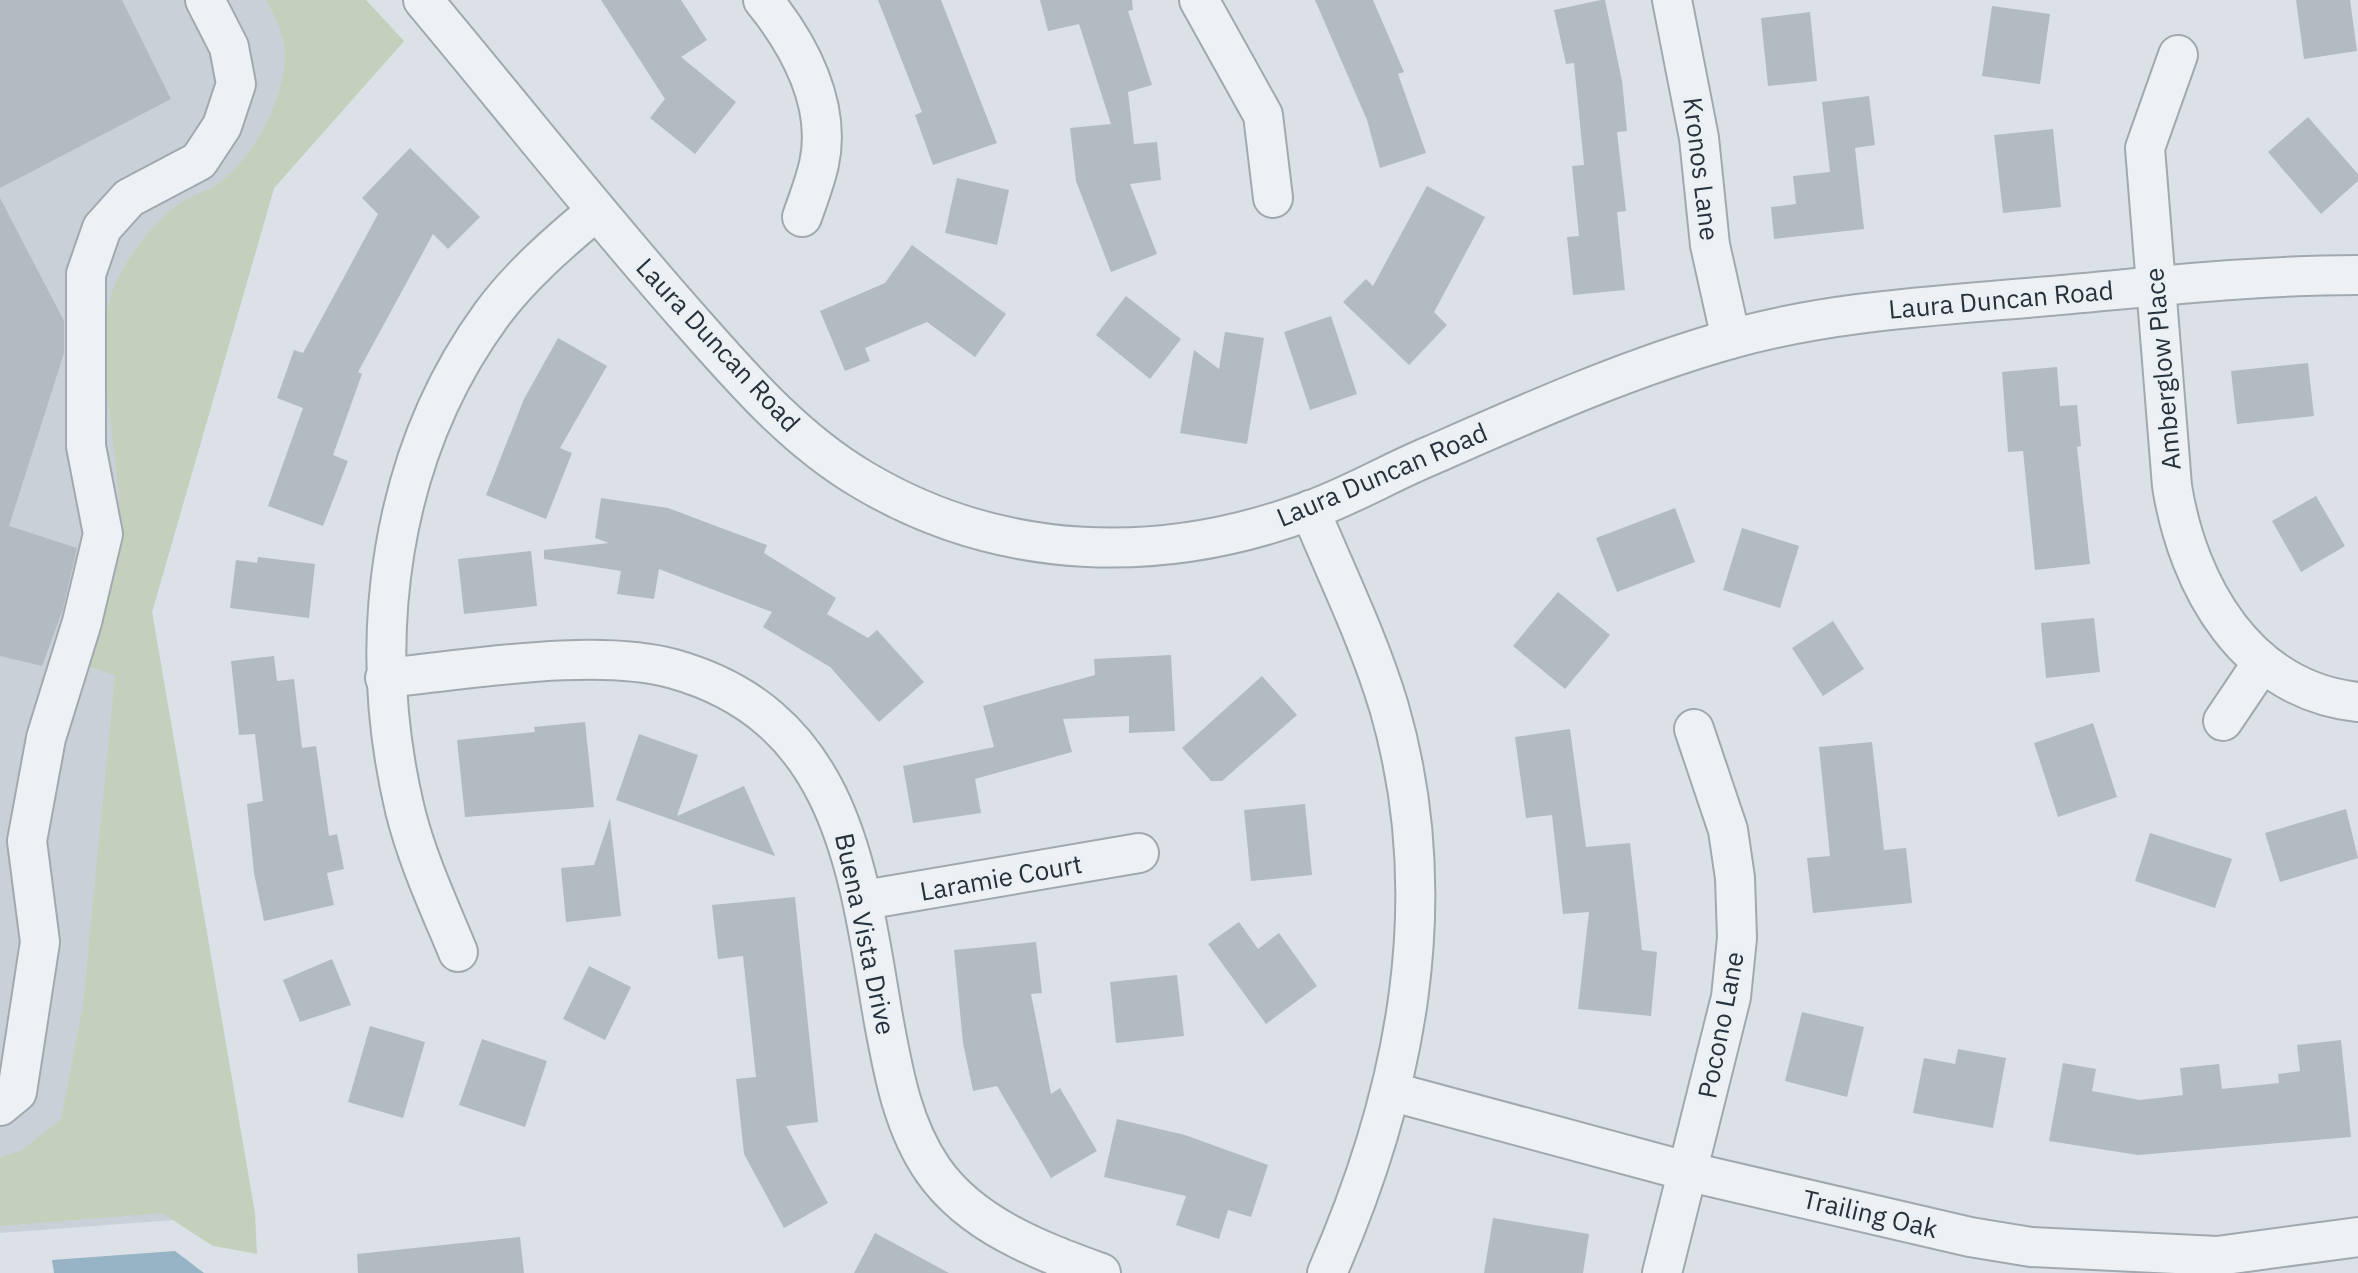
<svg xmlns="http://www.w3.org/2000/svg" width="2358" height="1273" font-family="'IBM Plex Sans',sans-serif">
<style>
.built{fill:#c9d0d8}
.green{fill:#c4d0bc}
.water{fill:#96b4c6}
.building{fill:#b3bbc2}
.lines{fill:none;stroke-linecap:round;stroke-linejoin:round}
.minor-casing{stroke:#a1a9b0;stroke-width:42}
.minor{stroke:#eef1f4;stroke-width:38}
.labels{text-anchor:middle;stroke-width:6;stroke-linejoin:round;paint-order:stroke}
.street-label{font-size:26px;fill:#26313c;stroke:#eaf0f4}
</style>
<rect width="100%" height="100%" fill="#dbe1e6"/>
<path class="built" d="M0 0H365L404 41 274 188 152 612 255 1214 0 1233Z"/>
<path class="green" d="M266 0H366L404 41 274 188 152 612 255 1214 257 1254 213 1246 162 1213 0 1226V1157L21 1151 61 1119 83 1006 115 675 84 665C100 619 120 568 120 518 120 455 89 338 116 282 129 254 152 226 176 206 188 196 206 193 219 183 255 156 283 102 285 57 286 38 275 17 266 0Z"/>
<path class="water" d="M175 1251 204 1273H54L52 1260Z"/>
<g class="building">
<path d="M0 0H122L171 99 0 188Z"/>
<path d="M601 0H681L707 40 681 57 736 102 695 154 650 118 665 99Z"/>
<path d="M878 0H941L997 143 933 165 915 115 922 112Z"/>
<path d="M1040 0H1132L1133 10 1128 11 1152 85 1128 92 1134 144 1157 142 1161 180 1130 184 1157 254 1111 272 1076 181 1070 128 1111 124 1079 24 1048 31Z"/>
<path d="M1315 0H1373L1404 72 1398 74 1426 153 1380 168 1367 120Z"/>
<path d="M1601 0H1605L1622 81 1627 131 1617 132 1626 211 1617 212 1625 290 1573 295 1567 237 1579 236 1572 166 1584 165 1574 63 1566 64 1554 10Z"/>
<path d="M2296 0H2350L2357 51 2304 59Z"/>
<path d="M1992 6 2050 14 2040 84 1982 76Z"/>
<path d="M1810 12 1817 81 1768 86 1761 18Z"/>
<path d="M1869 96 1875 145 1855 148 1864 229 1774 239 1771 207 1796 204 1793 176 1830 172 1822 102Z"/>
<path d="M2308 117 2358 174V181L2321 214 2268 152Z"/>
<path d="M2053 129 2061 207 2003 213 1994 135Z"/>
<path d="M410 148 480 217 448 249 433 234 358 372 362 374 333 455 348 461 323 526 268 506 303 408 277 398 294 350 303 353 378 214 362 198Z"/>
<path d="M957 178 1009 190 997 245 945 233Z"/>
<path d="M1427 186 1485 217 1434 312 1447 325 1409 365 1343 302 1366 279 1373 286Z"/>
<path d="M0 198 64 321V353L9 526 77 548 63 609 42 666 0 656Z"/>
<path d="M912 245 1006 314 975 357 927 322 865 348 870 361 845 371 820 311 885 283Z"/>
<path d="M1126 296 1181 339 1150 379 1096 335Z"/>
<path d="M1331 316 1357 394 1310 410 1284 332Z"/>
<path d="M1225 332 1264 338 1247 444 1180 433 1194 350 1219 369Z"/>
<path d="M558 338 607 366 560 448 572 453 546 519 486 495 524 399Z"/>
<path d="M2308 363 2314 416 2237 424 2231 371Z"/>
<path d="M2057 367 2060 406 2077 405 2081 446 2077 447 2090 564 2035 570 2023 451 2008 452 2002 372Z"/>
<path d="M2316 496 2345 546 2301 572 2272 521Z"/>
<path d="M601 498 668 508 767 545 764 553 836 598 827 614 868 638 877 630 924 682 879 722 830 667 763 627 772 612 659 569 654 599 617 594 621 571 544 559V550L609 543 595 538Z"/>
<path d="M1675 508 1695 562 1617 592 1596 538Z"/>
<path d="M1742 528 1799 546 1780 608 1723 590Z"/>
<path d="M531 551 537 606 464 614 458 559Z"/>
<path d="M258 557 315 564 309 618 230 608 236 560 257 563Z"/>
<path d="M1558 592 1610 635 1565 689 1513 646Z"/>
<path d="M2094 618 2100 672 2046 678 2041 623Z"/>
<path d="M1833 621 1864 669 1823 696 1792 648Z"/>
<path d="M1171 655 1175 731 1129 733V716L1063 719 1072 752 975 779 981 813 913 823 903 766 994 747 983 706 1095 675 1094 659Z"/>
<path d="M274 656 277 681 294 679 302 748 316 746 329 836 337 834 344 869 327 873 334 905 264 921 254 873 247 804 263 801 255 734 239 735 231 661Z"/>
<path d="M1262 676 1297 715 1222 781H1211L1182 748Z"/>
<path d="M585 722 594 807 465 817 457 740 535 732 534 727Z"/>
<path d="M2093 723 2117 797 2058 817 2034 743Z"/>
<path d="M1570 729 1586 847 1630 843 1642 950 1657 952 1651 1016 1578 1009 1589 912 1563 914 1552 815 1526 818 1515 737Z"/>
<path d="M639 734 698 755 677 816 744 786 775 856 616 800Z"/>
<path d="M1872 742 1884 850 1906 848 1912 903 1813 913 1807 858 1830 856 1819 747Z"/>
<path d="M1305 804 1312 875 1251 881 1244 810Z"/>
<path d="M2346 809 2358 858 2280 882 2265 833Z"/>
<path d="M610 818 621 916 566 922 561 868 594 865Z"/>
<path d="M2150 833 2232 859 2215 908 2135 881Z"/>
<path d="M795 897 818 1122 786 1126 828 1203 784 1228 744 1154 736 1079 756 1077 743 956 718 959 712 905Z"/>
<path d="M1239 922 1258 949 1279 933 1317 986 1266 1024 1208 944Z"/>
<path d="M1036 942 1042 993 1031 994 1051 1094 1060 1088 1097 1151 1051 1178 997 1086 973 1091 963 1043 954 950Z"/>
<path d="M332 959 351 1005 300 1022 283 980Z"/>
<path d="M589 966 631 987 605 1040 563 1019Z"/>
<path d="M1177 975 1184 1036 1116 1043 1110 982Z"/>
<path d="M1802 1012 1864 1027 1847 1097 1785 1081Z"/>
<path d="M370 1026 425 1042 403 1118 348 1102Z"/>
<path d="M482 1039 547 1061 525 1127 459 1105Z"/>
<path d="M2341 1040 2351 1137 2138 1155 2049 1141 2063 1063 2096 1069 2092 1091 2140 1100 2183 1095 2180 1068 2219 1064 2222 1089 2279 1083 2278 1074 2300 1071 2297 1045Z"/>
<path d="M1958 1049 2006 1058 1993 1128 1913 1113 1924 1058 1955 1064Z"/>
<path d="M1117 1119 1185 1135 1268 1165 1251 1217 1228 1210 1219 1239 1176 1225 1186 1196 1104 1177Z"/>
<path d="M1493 1218 1589 1234 1583 1273H1484Z"/>
<path d="M875 1233 949 1273H854Z"/>
<path d="M520 1237 524 1273H358L357 1254Z"/>
</g>
<g class="lines">
<g class="minor-casing">
<g id="minor">
<path d="M423 0C511 105 595 212 686 315 739 375 793 439 863 480 1001 562 1162 566 1311 510 1352 495 1391 472 1432 455 1530 412 1628 368 1731 339 1831 311 1935 306 2038 297 2144 288 2251 275 2358 275"/>
<path d="M763 0C799 44 832 105 819 164 815 182 808 200 802 217"/>
<path d="M1199 0 1263 115 1273 198"/>
<path d="M1672 0 1699 138 1710 245 1731 339"/>
<path d="M2178 55 2145 148 2172 486C2188 586 2246 690 2358 702"/>
<path d="M1310 510C1337 575 1369 640 1389 707 1445 900 1406 1093 1327 1273"/>
<path d="M385 678C468 670 595 647 674 669 843 717 858 870 883 1017 893 1071 902 1125 933 1170 972 1226 1041 1251 1101 1273"/>
<path d="M2223 721 2262 663"/>
<path d="M864 900 1139 853"/>
<path d="M458 952C439 906 417 859 405 810 365 642 388 456 492 314 520 276 559 242 595 212"/>
<path d="M1393 1092 1690 1172 1970 1237 2031 1247 2217 1256 2358 1237"/>
<path d="M0 1106 17 1092 40 942 27 841 46 738 82 622 103 534 86 446V274L102 228 129 198 199 161 222 126 236 84 229 47 205 0"/>
<path d="M1662 1273 1731 997 1737 938 1735 878 1728 830 1694 729"/>
</g>
</g>
<use href="#minor" class="minor"/>
</g>
<g class="labels">
<g class="street-label">
<text transform="translate(1701 169) rotate(83)" y="9">Kronos Lane</text>
<text transform="translate(2001 300) rotate(-5)" y="9">Laura Duncan Road</text>
<text transform="translate(718 345) rotate(47)" y="9">Laura Duncan Road</text>
<text transform="translate(2163 369) rotate(-95)" y="9">Amberglow Place</text>
<text transform="translate(1382 475) rotate(-23)" y="9">Laura Duncan Road</text>
<text transform="translate(1001 878) rotate(-10)" y="9">Laramie Court</text>
<text transform="translate(865 934) rotate(78)" y="9">Buena Vista Drive</text>
<text transform="translate(1721 1025) rotate(-79)" y="9">Pocono Lane</text>
<text transform="translate(1870 1214) rotate(13)" y="9">Trailing Oak</text>
</g>
</g>
</svg>
